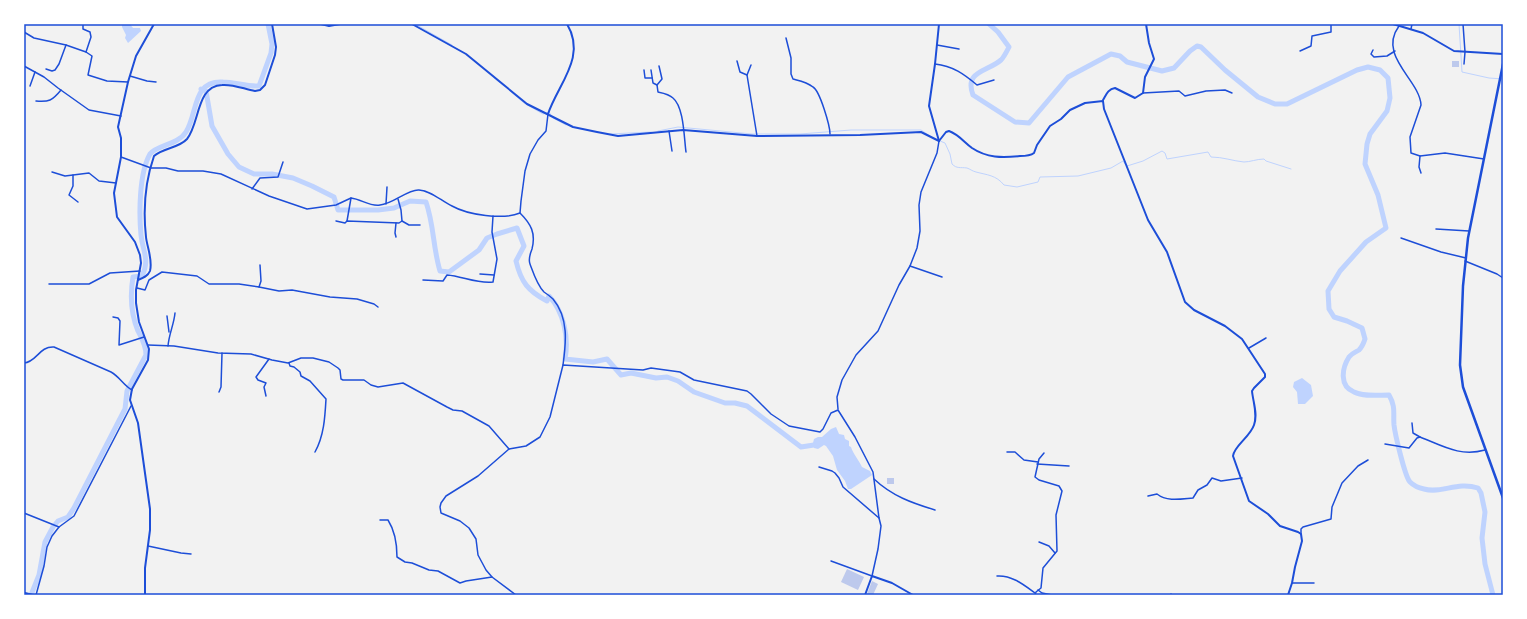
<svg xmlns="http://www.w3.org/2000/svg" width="1527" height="619" font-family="Barlow,sans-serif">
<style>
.water{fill:#bfd3fe}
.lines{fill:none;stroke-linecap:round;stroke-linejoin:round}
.stream{stroke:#bfd3fe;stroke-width:1}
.river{stroke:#bfd3fe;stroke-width:5}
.building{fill:#bdc9ec}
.minor{stroke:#1d4ed8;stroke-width:1.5}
.tertiary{stroke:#1d4ed8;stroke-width:2}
.primary{stroke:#1d4ed8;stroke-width:2.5}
.trunk{stroke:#1d4ed8;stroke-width:2.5}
.neatline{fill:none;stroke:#1d4ed8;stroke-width:1.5}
</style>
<rect width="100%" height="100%" fill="#f2f2f2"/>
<g class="water">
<path d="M122 24H130L133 28H140L141 31 128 43 125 38 126 35 122 27Z"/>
<path d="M1302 378 1311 385 1313 396 1305 404H1298L1297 392 1293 387 1294 382Z"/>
<path d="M836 427 839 434 844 435 845 439 849 441V446L851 447C853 454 859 460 862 467L870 471 872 475 851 489H848L845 481 837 470 833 456 826 446 824 445 818 449 814 448 813 443 814 439 818 437H822L831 429Z"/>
</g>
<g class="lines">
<g class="stream">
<path d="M415 24 452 45"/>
<path d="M1459 24 1462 72 1489 78 1503 79"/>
<path d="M494 78 504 86"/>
<path d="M510 91 524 103 543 114 549 112 551 115"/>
<path d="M553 118 566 125"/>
<path d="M658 131 678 127 752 134H800L851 130H921L930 136"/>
<path d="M610 134 651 132"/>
<path d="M940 141 945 143 950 154 952 164C957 169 960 167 967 168 970 169 972 171 976 172 987 175 996 175 1004 185L1017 187 1038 182 1040 177 1078 176 1111 168 1123 161 1125 164"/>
<path d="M1127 166 1143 161 1162 151 1165 153 1167 159 1208 152 1211 157C1223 157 1233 161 1244 162 1250 162 1257 159 1264 159L1266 161 1291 169"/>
</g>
<g class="river">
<path d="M989 24 998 32 1009 47C1007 51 1004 57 1001 60 987 72 964 71 973 95L1015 122 1029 123 1068 77 1111 54 1120 56 1127 62 1162 71 1174 68 1190 51 1197 46 1201 47 1225 70 1258 97 1275 104H1287L1357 70 1368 67 1380 70 1388 78 1390 98 1387 111 1370 134 1367 144 1365 164 1378 195 1386 228 1366 242 1340 271 1328 291 1329 309 1334 317 1347 321 1362 328 1365 339C1364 342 1362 347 1359 350 1356 352 1352 353 1349 357 1342 368 1339 386 1354 392 1364 397 1378 395 1389 395 1396 407 1393 413 1394 425 1395 434 1405 477 1410 482 1413 485 1419 488 1424 489 1442 494 1457 481 1478 488L1481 493 1485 512 1482 538 1485 564 1493 595"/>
<path d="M201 89 206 91 212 126 228 154 239 167 254 174H272L293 178 312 186 334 197 338 210H378L394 208 410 201 426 202C434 225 433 248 440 271L449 272 479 250 487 238 497 234 517 228 524 246 516 261C521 282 528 291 547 301L549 296C564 312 569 338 565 359L593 362 607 359 621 375 631 373 656 378 667 377 678 381 694 392 725 403H735L747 406 801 447 814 445"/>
<path d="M31 595 39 575 45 542 53 527 58 521 68 517 74 508 125 409 127 391 146 355C146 345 142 339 138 331 131 314 130 295 133 277L142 276C150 259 143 253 141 235 139 214 139 173 150 154 156 145 178 145 186 132 198 113 192 80 223 82 235 82 247 87 259 86L271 53 272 44 268 24"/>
</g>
</g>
<g class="building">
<rect x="1452" y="61" width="7" height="6"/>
<rect x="887" y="478" width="7" height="6"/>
<path d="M847 569 864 577 858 590 841 582Z"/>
<path d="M872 581 878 584 873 595 867 594Z"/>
</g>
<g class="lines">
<g class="minor">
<path d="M83 24V29L90 32 91 37 86 52 92 56 88 75 107 81 128 82"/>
<path d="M1463 24 1465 52 1464 64"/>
<path d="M1399 26C1377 56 1420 80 1421 105L1410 137 1411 153 1420 156 1445 153 1484 159"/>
<path d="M1411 29 1412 24"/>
<path d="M24 32 34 38 66 45 86 52"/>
<path d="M786 38 791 58V74L793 79C801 81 807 82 813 87 820 91 830 126 830 134"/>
<path d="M937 45 959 49"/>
<path d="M1373 50 1371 54 1374 57 1387 56 1395 51"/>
<path d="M1300 51 1311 46 1312 36 1331 32V24"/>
<path d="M737 61 740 72 747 75"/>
<path d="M935 64C953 66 964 74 977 85L994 80"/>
<path d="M751 65 747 75 757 136"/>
<path d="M24 66 44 77 58 88 89 110 121 116"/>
<path d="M46 69 52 71 55 70 59 64 66 45"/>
<path d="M644 70 645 78H652"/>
<path d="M651 70 653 83 657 85 658 92C663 93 669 94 673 98 684 107 684 138 686 152"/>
<path d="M130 76 147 81 156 82"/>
<path d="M657 85 662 79 659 66"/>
<path d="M30 86 35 72"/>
<path d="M1143 93 1179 91 1185 96 1206 91 1225 90 1232 93"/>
<path d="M36 101C49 102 52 101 61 90"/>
<path d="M669 131 672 151"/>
<path d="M1420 156 1419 167 1421 173"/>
<path d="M121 157 151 168H166L178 171H203L221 174 269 196 307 209 336 205 351 198C361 199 370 207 380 205 393 204 408 189 419 190 432 191 441 201 452 206 468 215 503 220 520 213 531 224 536 233 532 249 530 254 528 259 530 264 533 272 537 285 544 292 547 294 550 296 553 299 569 318 566 343 563 365"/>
<path d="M52 172 65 176 89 173 99 181 116 183"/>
<path d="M73 175V186L69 195 78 202"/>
<path d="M252 189 260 178 278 177 283 162"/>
<path d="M386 204 387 187"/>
<path d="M520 213 521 201 525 171 530 154 538 140 546 131 548 114"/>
<path d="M336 221 345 223 347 221 399 223 402 221 401 210 398 199"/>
<path d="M347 221 351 198"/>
<path d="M402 221 409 225H420"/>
<path d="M396 223 395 233 396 237"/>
<path d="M1436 229 1469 231"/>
<path d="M1401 238 1441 252 1466 258"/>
<path d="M1465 261 1497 274 1503 278"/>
<path d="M910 266 942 277"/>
<path d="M480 274 494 275"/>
<path d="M423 280 443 281 447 275C462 276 477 284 493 282L497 259 492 232 493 216"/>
<path d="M49 284H89L110 273 140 271"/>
<path d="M259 287 279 291 292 290 330 297 357 299 374 304 378 307"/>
<path d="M137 288 145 290 149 280 162 272 197 276 209 284H239L259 287 261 281 260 265"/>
<path d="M167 316 169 332"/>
<path d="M113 317 118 318 120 321 119 345 144 337"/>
<path d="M148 345 174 346 218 353 251 354 272 360 288 363 301 358H313L329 362 338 368 340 370 341 379 343 380H364L371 385 378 387 403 383 447 407 453 410 462 411 489 426 509 449"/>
<path d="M168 346C169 334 174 324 175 313"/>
<path d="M1249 348 1266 338"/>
<path d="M24 363C37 362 39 346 54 347L111 372C120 377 123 385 132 390"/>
<path d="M289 363 290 366 294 367 300 372 301 376 310 381 326 399C325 417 324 436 315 452"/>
<path d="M219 392 221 387 222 353"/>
<path d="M266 396 264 387 266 383 258 380 256 377 269 359"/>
<path d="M838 409 837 397 842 380 856 355 878 331 899 285 910 266 917 248 920 231 919 205 921 192 937 153 939 141"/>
<path d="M1412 423 1413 433 1420 437"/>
<path d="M1385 444 1409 448 1417 438 1420 437C1443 446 1460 457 1485 450"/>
<path d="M1007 452H1015L1024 460 1038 462"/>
<path d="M1037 464 1069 466"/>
<path d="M819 467 832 471 835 473 839 478 843 487 879 518"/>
<path d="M874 479C892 496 912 503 935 510"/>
<path d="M1148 496 1157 494C1167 502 1181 499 1193 498L1198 490 1207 485 1212 478 1221 481 1242 478"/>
<path d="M24 513 59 527"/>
<path d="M380 520H388C395 531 397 544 397 557L405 562 412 563 429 570 438 571 460 583 466 581 492 577"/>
<path d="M1301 534V529L1303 527 1331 519 1332 507 1342 483 1358 466 1368 460"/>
<path d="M1039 542 1049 546 1055 553"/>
<path d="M148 546 181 553 191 554"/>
<path d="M997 576C1012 575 1024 585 1035 593"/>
<path d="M1292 583H1314"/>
<path d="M1038 590 1042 593 1052 595"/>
<path d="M36 595 44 566 47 547 52 536 59 527 74 516 131 406"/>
<path d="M516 595 492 577 486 570 478 555 476 539 469 528 460 521 441 513 440 507 441 503 446 496 478 476 509 449 526 446 540 437 550 417 563 365 643 370 651 368 680 372 694 380 747 391 751 394 771 414 789 426 820 432 823 429 831 413 838 410 855 437 873 472 879 518 881 526 878 549 872 576 831 561"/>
<path d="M1035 595 1036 592 1041 588 1043 568 1057 551 1056 515 1062 491 1059 486 1039 480 1035 477 1039 459 1044 453"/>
<path d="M1171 595V594"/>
</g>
<g class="tertiary">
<path d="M321 24 329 26 340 24"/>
<path d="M412 24 466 54 527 104 573 127 597 132 618 136 683 130 757 136 860 135 921 132 939 141"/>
<path d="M1393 24 1423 33 1454 51 1503 54"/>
<path d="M1103 100C1106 95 1108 89 1115 88L1135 98 1143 93 1145 77 1154 59 1149 43 1146 24"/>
<path d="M548 114C558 84 587 57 567 24"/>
<path d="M939 141 946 132 949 131C958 134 964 142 972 148 987 158 1002 158 1020 156 1025 156 1030 156 1034 153L1037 145 1050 126 1061 119 1070 110 1085 103 1103 101 1104 109 1148 220 1167 252 1185 302 1194 310 1225 326 1242 339 1265 374V377L1254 388 1252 391C1253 402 1258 414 1254 425 1250 437 1234 446 1233 456L1249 501 1268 514 1280 526 1298 532 1301 534 1302 541 1295 567 1292 583 1288 595"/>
<path d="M939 141 929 106 935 64 939 24"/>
<path d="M138 280C143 278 148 276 150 271 153 260 147 247 146 237 143 210 145 182 154 156 163 148 179 148 187 139 200 123 196 86 222 85 233 84 244 89 255 91L260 90 265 85 275 55 276 47 272 24"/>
<path d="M145 595V568L150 530V509L138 423 130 400 132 389 148 360 149 349 139 322 136 303V290L141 263 140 255 135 242 117 217 114 193 121 157V138L118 127 128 82 136 56 154 24"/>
<path d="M865 595 872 576 892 583 913 595"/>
</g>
<path class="primary" d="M1503 64 1468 238 1463 286 1460 365 1463 387 1503 498"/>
<path class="trunk" d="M24 593 32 595"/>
</g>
<rect width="1527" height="619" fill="none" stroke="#ffffff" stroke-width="50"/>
<rect x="25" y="25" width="1477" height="569" class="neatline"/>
</svg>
